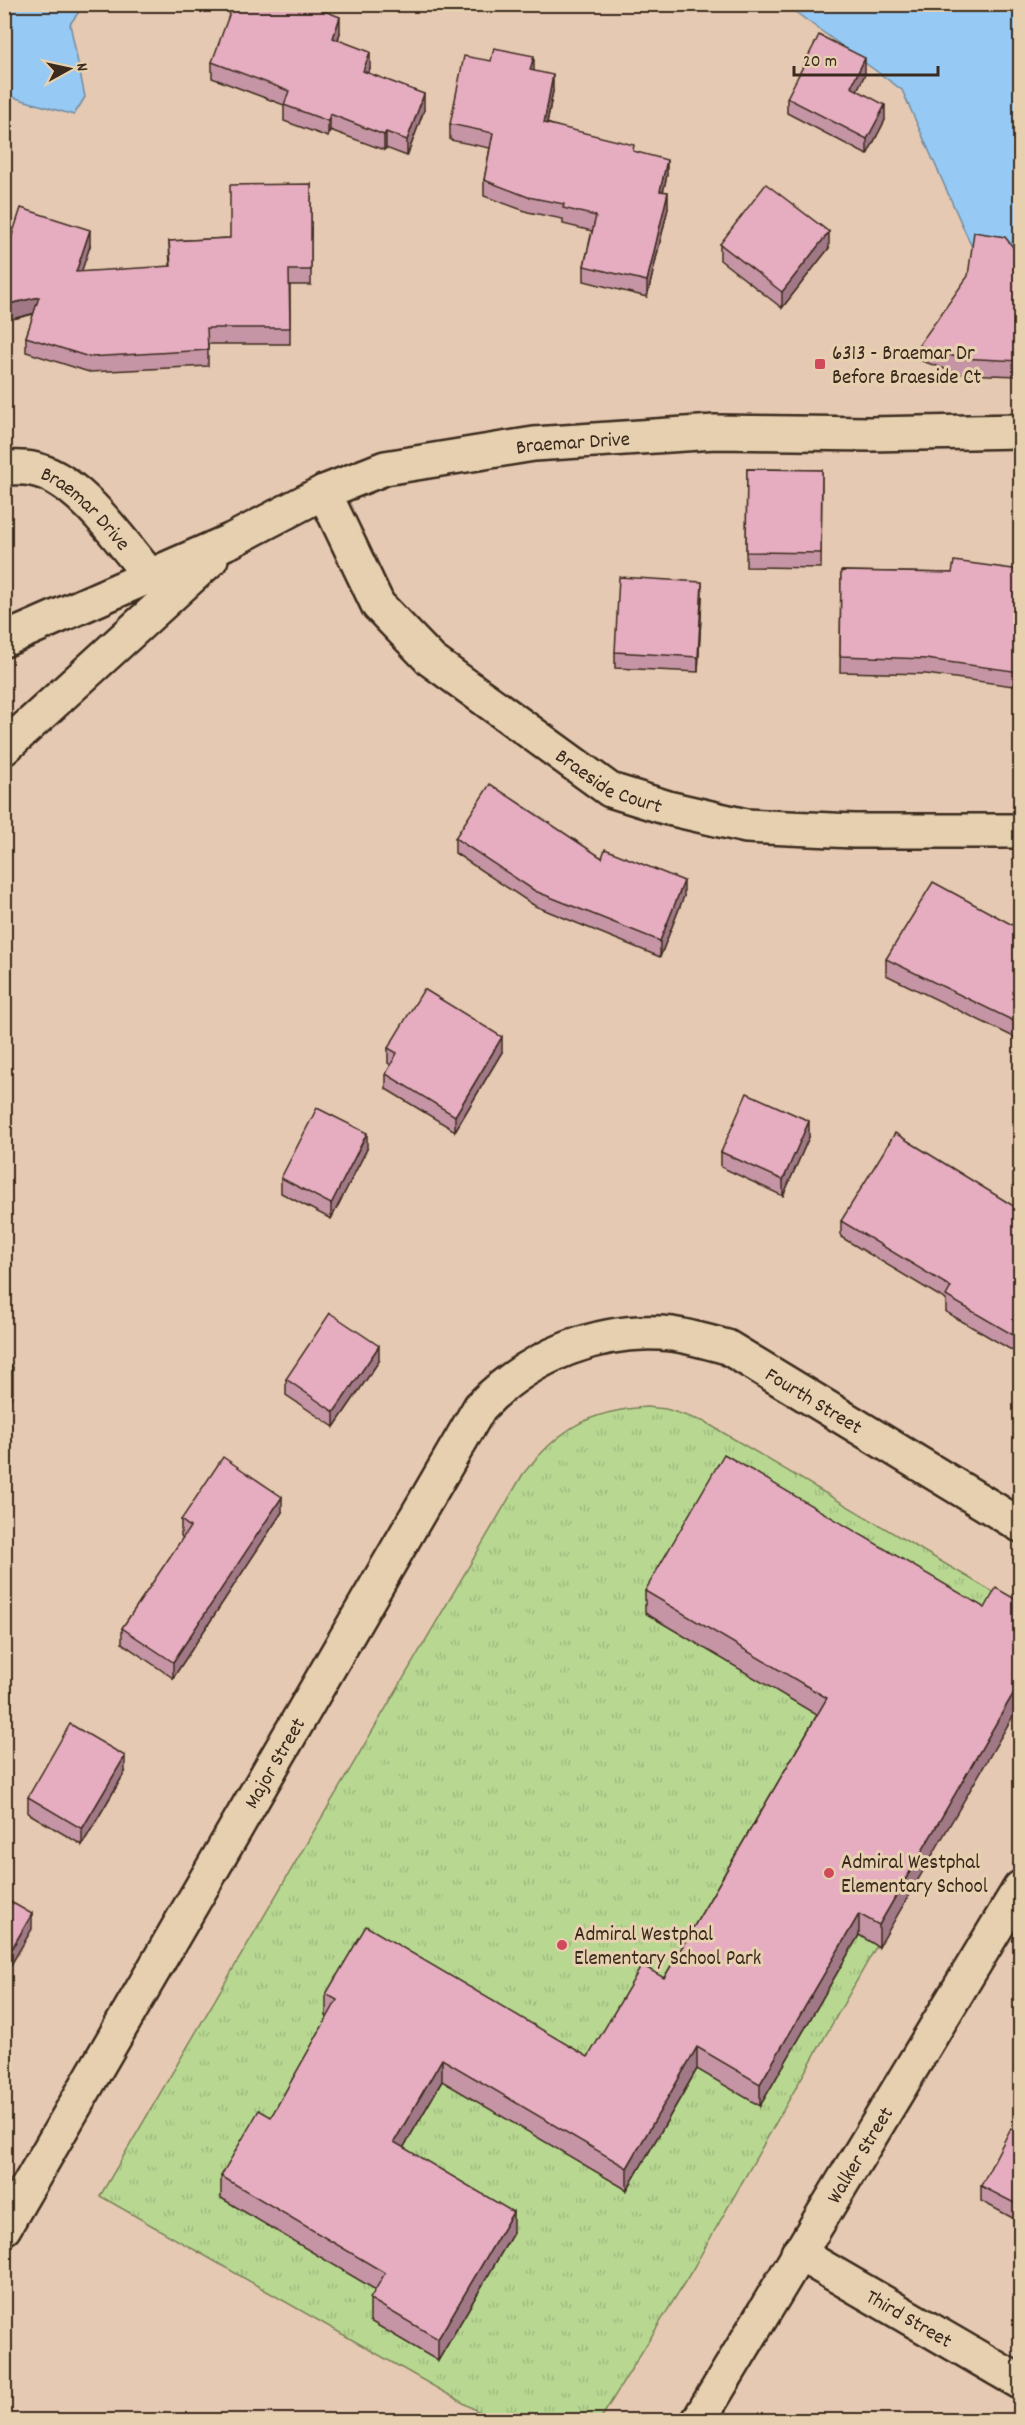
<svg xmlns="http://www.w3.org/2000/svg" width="1025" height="2425" font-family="Dekko,sans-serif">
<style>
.park{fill:url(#park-tufts);stroke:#7a8158;stroke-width:1.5}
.water{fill:#96caf4;stroke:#728a9e;stroke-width:1.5}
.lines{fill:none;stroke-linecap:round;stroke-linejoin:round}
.minor-casing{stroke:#3b2a1e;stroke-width:38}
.major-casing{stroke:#3b2a1e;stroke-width:38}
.minor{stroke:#e6d0af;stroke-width:33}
.major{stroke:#e6d0af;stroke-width:33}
.wall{fill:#c695a5;stroke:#3b2a1e;stroke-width:1.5}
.shaded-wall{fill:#a17986;stroke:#3b2a1e;stroke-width:1.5}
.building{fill:#e6adc0;stroke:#3b2a1e;stroke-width:1.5}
.poi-dot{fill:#d1495b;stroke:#e6d0af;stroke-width:2}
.labels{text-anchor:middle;stroke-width:6;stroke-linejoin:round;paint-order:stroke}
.poi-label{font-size:21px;fill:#3b2a1e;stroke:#e6d0af;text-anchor:start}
.street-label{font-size:21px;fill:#3b2a1e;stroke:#e6d0af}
</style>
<defs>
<pattern id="park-tufts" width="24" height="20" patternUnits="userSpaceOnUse" patternTransform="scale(1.5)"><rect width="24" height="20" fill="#b8d892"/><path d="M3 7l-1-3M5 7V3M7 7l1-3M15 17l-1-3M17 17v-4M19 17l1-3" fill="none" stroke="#9fba7d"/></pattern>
</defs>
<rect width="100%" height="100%" fill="#e6c9b2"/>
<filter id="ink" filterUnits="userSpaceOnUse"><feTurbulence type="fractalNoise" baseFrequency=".0167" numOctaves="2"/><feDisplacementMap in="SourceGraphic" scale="12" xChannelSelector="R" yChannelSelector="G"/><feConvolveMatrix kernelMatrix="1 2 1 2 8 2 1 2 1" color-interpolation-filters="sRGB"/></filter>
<g filter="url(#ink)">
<path class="park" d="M646 1407 666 1409 705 1422 1020 1608V1694L691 2272 600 2420H493L100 2196 523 1474C559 1429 588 1411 646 1407Z"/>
<g class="water">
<path d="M4 5H84L70 24 85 97 74 115 5 95Z"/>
<path d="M786 5H1020V278L971 245 902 90Z"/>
</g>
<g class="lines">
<g class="minor-casing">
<g id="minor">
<path id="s1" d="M4 468C13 468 24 467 32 469 78 477 121 542 150 576"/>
<path id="s2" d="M324 492 378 605 431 660 610 790 668 808 746 826 854 831H1020"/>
<path id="s3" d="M4 2228 480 1407C529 1356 602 1326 672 1334 691 1337 709 1342 727 1347L1020 1525"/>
<path id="s4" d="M798 2253 1020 2382"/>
<path id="s5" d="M699 2420 1020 1888"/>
</g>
</g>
<g class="major-casing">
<g id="major">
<path id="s6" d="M4 640 232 540 324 492 385 468 534 444 715 432 870 434 1020 431"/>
<path d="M4 748 211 559"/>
</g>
</g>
<use href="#minor" class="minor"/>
<use href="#major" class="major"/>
</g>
<g class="wall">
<path d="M340 33 338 40 370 68 368 73 424 110 407 156 386 148 384 150 330 130 328 137 284 121V105L212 78V62Z"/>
<path d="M534 71 553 91 547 123 634 152 667 175 663 191 668 208 647 297 584 281V266L592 231 563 224V219L528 212 484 196V180L490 148 450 140V124Z"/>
<path d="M865 74 857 90 885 120 867 155 787 113V98Z"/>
<path d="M311 184V285H290V344H208V366L89 372 26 352V337L34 314 4 321V260L90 246 81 272 170 267 169 241 230 238Z"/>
<path d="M720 244 829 248 782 308 720 260Z"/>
<path d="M1020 256V376L959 374 919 360V345Z"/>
<path d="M747 469 822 470 821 568 746 567Z"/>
<path d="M1020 570V687L926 674 840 672 841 571 952 573Z"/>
<path d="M702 597 698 672 615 668V652Z"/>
<path d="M455 838 602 858 684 896 660 957 535 906 455 853Z"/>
<path d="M1020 929V1040L886 975V959Z"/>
<path d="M388 1048 502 1052 455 1131 386 1089V1074L391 1065 388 1063Z"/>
<path d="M809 1137 783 1196 721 1167V1152Z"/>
<path d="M367 1149 331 1219 281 1193V1178Z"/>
<path d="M1020 1210V1355L946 1312V1300L841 1237V1221Z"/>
<path d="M379 1361 334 1427 286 1395V1379Z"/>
<path d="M282 1512 173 1678 122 1643V1628L183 1538 181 1536V1520Z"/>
<path d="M645 1591 985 1608 879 1947 859 1935 760 2106 697 2069 627 2190 442 2081 403 2148 513 2233 438 2361 370 2321V2299L376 2290 221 2198V2176L271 2117 328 2017 326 2016V1994L588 2057 664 1978 817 1715 645 1613Z"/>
<path d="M125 1772 82 1845 28 1813V1797Z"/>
<path d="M1020 2132V2222L981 2201V2186Z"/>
</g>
<g class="shaded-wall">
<path d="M340 17V33L333 54V38Z"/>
<path d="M370 52V68L363 87V71Z"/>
<path d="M534 56V72L530 70Z"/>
<path d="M865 58V74L851 103V87Z"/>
<path d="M553 75V91L544 138V123Z"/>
<path d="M424 94V110L407 156V140Z"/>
<path d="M885 105V120L867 155V139Z"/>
<path d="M330 114V130L328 137V121Z"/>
<path d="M386 132V148L384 150V135Z"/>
<path d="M667 160V175L660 206V191Z"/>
<path d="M668 192V208L647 297V281Z"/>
<path d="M90 230V246L76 288V272Z"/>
<path d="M829 232V248L782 308V292Z"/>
<path d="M39 297V312L4 321V305Z"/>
<path d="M702 582V597L698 672V657Z"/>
<path d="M684 881V896L660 957V941Z"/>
<path d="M502 1037V1052L455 1131V1116Z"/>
<path d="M809 1121V1137L783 1196V1180Z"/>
<path d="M367 1133V1149L331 1219V1204Z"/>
<path d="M1020 1219V1234L1016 1227Z"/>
<path d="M379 1346V1361L334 1427V1412Z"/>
<path d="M13 1367V1393L4 1414V1388Z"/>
<path d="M282 1497V1512L173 1678V1662Z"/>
<path d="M1020 1682V1704L879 1947V1925Z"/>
<path d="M125 1756V1772L82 1845V1829Z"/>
<path d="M32 1914V1929L4 1977V1962Z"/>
<path d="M859 1914V1935L760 2106V2084Z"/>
<path d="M697 2047V2069L627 2190V2168Z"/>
<path d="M442 2059V2081L394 2164V2142Z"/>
<path d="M513 2212V2233L438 2361V2339Z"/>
</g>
<g class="building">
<path d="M233 4H306L340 17 333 38 370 52 363 71 424 94 407 140 386 132 384 135 330 114 328 121 284 105 289 91 212 62Z"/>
<path d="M819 35 865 58 851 87 885 105 867 139 787 98Z"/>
<path d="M494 48 534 56 530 70 553 75 544 123 634 145 633 151 667 160 660 191 668 192 647 281 584 266 596 216 563 208 564 204 528 197 484 180 493 133 450 124 464 56 491 61Z"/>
<path d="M311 184V270H289L290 328H207L208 350 89 357 26 337 39 297 4 305V260L21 208 90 230 76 272 171 266 169 241 230 238V185Z"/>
<path d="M766 184 829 232 782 292 720 244Z"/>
<path d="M974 232 1005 237 1020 256V361L959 358 919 345 968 276Z"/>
<path d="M747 469 822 470 821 553 746 552Z"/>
<path d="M954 561 1020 570V672L926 659 840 656 841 571 952 573Z"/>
<path d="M619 577 702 582 698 657 615 652Z"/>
<path d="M490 784 602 858 605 849 684 881 660 941 535 891 455 838Z"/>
<path d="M933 882 1020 929V1024L886 959Z"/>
<path d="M424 989 502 1037 455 1116 386 1074 397 1053 388 1048Z"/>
<path d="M747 1093 809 1121 783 1180 721 1152Z"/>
<path d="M317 1108 367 1133 331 1204 281 1178Z"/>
<path d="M895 1133 1020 1210V1219L1016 1227 1020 1229V1339L946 1296 951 1287 841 1221Z"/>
<path d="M330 1313 379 1346 334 1412 286 1379Z"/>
<path d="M4 1363 13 1367 4 1388Z"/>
<path d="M724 1454 985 1608 996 1588 1020 1602V1682L879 1925 859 1914 760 2084 697 2047 627 2168 442 2059 394 2142 513 2212 438 2339 370 2299 385 2273 221 2176 259 2110 271 2117 337 2000 326 1994 366 1926 588 2057 642 1965 664 1978 827 1698 645 1591Z"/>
<path d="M223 1457 282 1497 173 1662 122 1628 190 1527 181 1520Z"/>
<path d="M70 1724 125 1756 82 1829 28 1797Z"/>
<path d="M4 1898 32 1914 4 1962Z"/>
<path d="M1011 2128 1020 2132V2206L981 2186Z"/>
</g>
</g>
<g class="poi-dot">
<rect x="814" y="358" width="12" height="12" rx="3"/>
<circle cx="829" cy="1873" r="6"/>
<circle cx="562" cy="1945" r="6"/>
</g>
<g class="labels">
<g class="poi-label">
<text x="832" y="359">6313 - Braemar Dr<tspan x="832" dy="24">Before Braeside Ct</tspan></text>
<text x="841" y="1868">Admiral Westphal<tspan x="841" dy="24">Elementary School</tspan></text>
<text x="574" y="1940">Admiral Westphal<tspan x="574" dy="24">Elementary School Park</tspan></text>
</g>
<g class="street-label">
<text dy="7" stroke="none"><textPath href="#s6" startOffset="608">Braemar Drive</textPath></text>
<text dy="7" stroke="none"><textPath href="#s1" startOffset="96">Braemar Drive</textPath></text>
<text dy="7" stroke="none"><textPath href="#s2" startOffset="418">Braeside Court</textPath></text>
<text dy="7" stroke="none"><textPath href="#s3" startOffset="1320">Fourth Street</textPath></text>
<text dy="7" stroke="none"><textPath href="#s3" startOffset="538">Major Street</textPath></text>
<text dy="7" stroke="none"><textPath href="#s5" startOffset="310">Walker Street</textPath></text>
<text dy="7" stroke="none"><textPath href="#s4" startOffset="129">Third Street</textPath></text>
</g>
</g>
<rect width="1025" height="2425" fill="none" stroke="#e6d0af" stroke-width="24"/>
<rect x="12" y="12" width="1001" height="2401" fill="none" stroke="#3b2a1e" stroke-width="2" filter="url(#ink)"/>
<g transform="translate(69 69) rotate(82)" stroke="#e6d0af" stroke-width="4.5" paint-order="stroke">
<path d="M0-4.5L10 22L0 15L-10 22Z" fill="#3b2a1e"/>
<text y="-9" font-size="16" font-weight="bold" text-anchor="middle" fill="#3b2a1e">N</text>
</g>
<path d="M794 66v9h144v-9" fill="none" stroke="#3b2a1e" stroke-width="3"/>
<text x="803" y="66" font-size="18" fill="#3b2a1e" stroke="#e6d0af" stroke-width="4.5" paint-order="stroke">20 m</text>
</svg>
